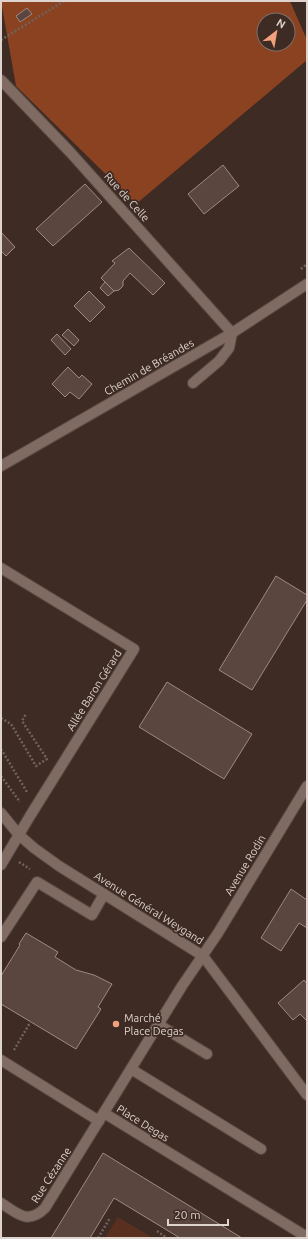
<svg xmlns="http://www.w3.org/2000/svg" width="308" height="1239" font-family="Ubuntu,sans-serif">
<style>
.green{fill:#59301f}
.forest{fill:#8b4221;fill-rule:evenodd}
.building{fill:#5a463e;stroke:#9f8980}
.lines{fill:none;stroke-linecap:round;stroke-linejoin:round}
.minor-casing{stroke:#584943;stroke-width:12}
.path{stroke:#72625c;stroke-width:2.5;stroke-dasharray:2 2;stroke-linecap:butt}
.minor{stroke:#806b63;stroke-width:10}
.poi-dot{fill:#f2a17e;stroke:#3d2b24;stroke-width:1.5}
.labels{text-anchor:middle;stroke-width:3.5;stroke-linejoin:round;paint-order:stroke}
.street-label{font-size:11px;fill:#dfd3ce;stroke:#3d2b24}
.poi-label{font-size:11px;fill:#dfd3ce;stroke:#3d2b24;text-anchor:start}
</style>
<rect width="100%" height="100%" fill="#3d2b24"/>
<path class="green" d="M118 1217 153 1238H105Z"/>
<path class="forest" d="M1 1H290L307 40V60L136 204 16 86ZM264 20H288V44H264Z"/>
<g class="building">
<path d="M27 8 32 14 20 22 16 16Z"/>
<path d="M223 165 239 186 204 214 188 194Z"/>
<path d="M85 184 102 202 53 246 36 229Z"/>
<path d="M1 232 15 247 6 256 1 251Z"/>
<path d="M129 248 165 283 153 295 130 273 123 281V286L119 290 114 291 101 278 115 263 112 261Z"/>
<path d="M105 282 114 291 108 296 100 288Z"/>
<path d="M89 291 105 307 90 322 74 306Z"/>
<path d="M68 329 79 340 74 346 62 335Z"/>
<path d="M57 334 71 349 65 355 51 340Z"/>
<path d="M68 367 79 378 82 375 92 384 79 399 70 392 65 397 52 384Z"/>
<path d="M276 576 307 595V600L252 690 219 670Z"/>
<path d="M167 682 252 734 224 779 139 727Z"/>
<path d="M291 889 307 900V928L299 923 281 951 261 938Z"/>
<path d="M26 933 58 952 55 957 76 970 94 975 112 984 98 1007 101 1009 76 1049 1 1004V976L20 945 19 944Z"/>
<path d="M304 980 307 984V1021L300 1014 293 1020 278 1003Z"/>
<path d="M103 1153 242 1238H180L114 1198 90 1238H51Z"/>
</g>
<g class="lines">
<g class="minor-casing">
<g id="minor">
<path d="M1 80 70 152 232 333"/>
<path d="M193 383 219 361 229 348 232 333"/>
<path d="M1 466 232 333 307 284"/>
<path d="M1 568 134 649 30 816 1 865"/>
<path d="M1 813 19 835 34 848 59 866 203 956 307 1095"/>
<path d="M1 937 37 882 92 915 104 894"/>
<path d="M159 1025 207 1054"/>
<path d="M1 1060 99 1121"/>
<path d="M131 1069 261 1149"/>
<path d="M104 1113 307 1237"/>
<path d="M1 1203C18 1214 28 1225 45 1208L182 986 218 933 307 786"/>
</g>
</g>
<g class="path">
<path d="M1 40 64 1"/>
<path d="M301 269 307 264"/>
<path d="M1 718 11 724 36 766 47 759 22 721 26 714"/>
<path d="M1 749 27 792"/>
<path d="M1 776 20 802"/>
<path d="M19 862 30 869"/>
<path d="M14 1050 31 1021"/>
<path d="M157 1231 167 1238"/>
<path d="M98 1238 110 1218"/>
</g>
<use href="#minor" class="minor"/>
</g>
<circle class="poi-dot" cx="116" cy="1024" r="4"/>
<g class="labels">
<g class="street-label">
<text transform="translate(127 197) rotate(48)" y="4">Rue de Celle</text>
<text transform="translate(149 367) rotate(-30)" y="4">Chemin de Bréandes</text>
<text transform="translate(94 690) rotate(-58)" y="4">Allée Baron Gérard</text>
<text transform="translate(245 865) rotate(-59)" y="4">Avenue Rodin</text>
<text transform="translate(149 908) rotate(32)" y="4">Avenue Général Weygand</text>
<text transform="translate(143 1123) rotate(32)" y="4">Place Degas</text>
<text transform="translate(51 1175) rotate(-57)" y="4">Rue Cézanne</text>
</g>
<g class="poi-label">
<text x="124" y="1022">Marché<tspan x="124" dy="13">Place Degas</tspan></text>
</g>
</g>
<rect width="308" height="1239" fill="none" stroke="#dfd3ce" stroke-width="4"/>
<g transform="translate(276 32) rotate(31)"><circle r="19" fill="#3d2b24" stroke="#7e6e68"/>
<path d="M0-3L7 15L0 10L-7 15Z" fill="#f2a17e"/>
<text y="-6" font-size="11" font-weight="bold" text-anchor="middle" fill="#dfd3ce">N</text>
</g>
<path d="M168 1219v6h60v-6" fill="none" stroke="#dfd3ce" stroke-width="2"/>
<text x="174" y="1219" font-size="12" fill="#dfd3ce" stroke="#3d2b24" stroke-width="3" paint-order="stroke">20 m</text>
</svg>
